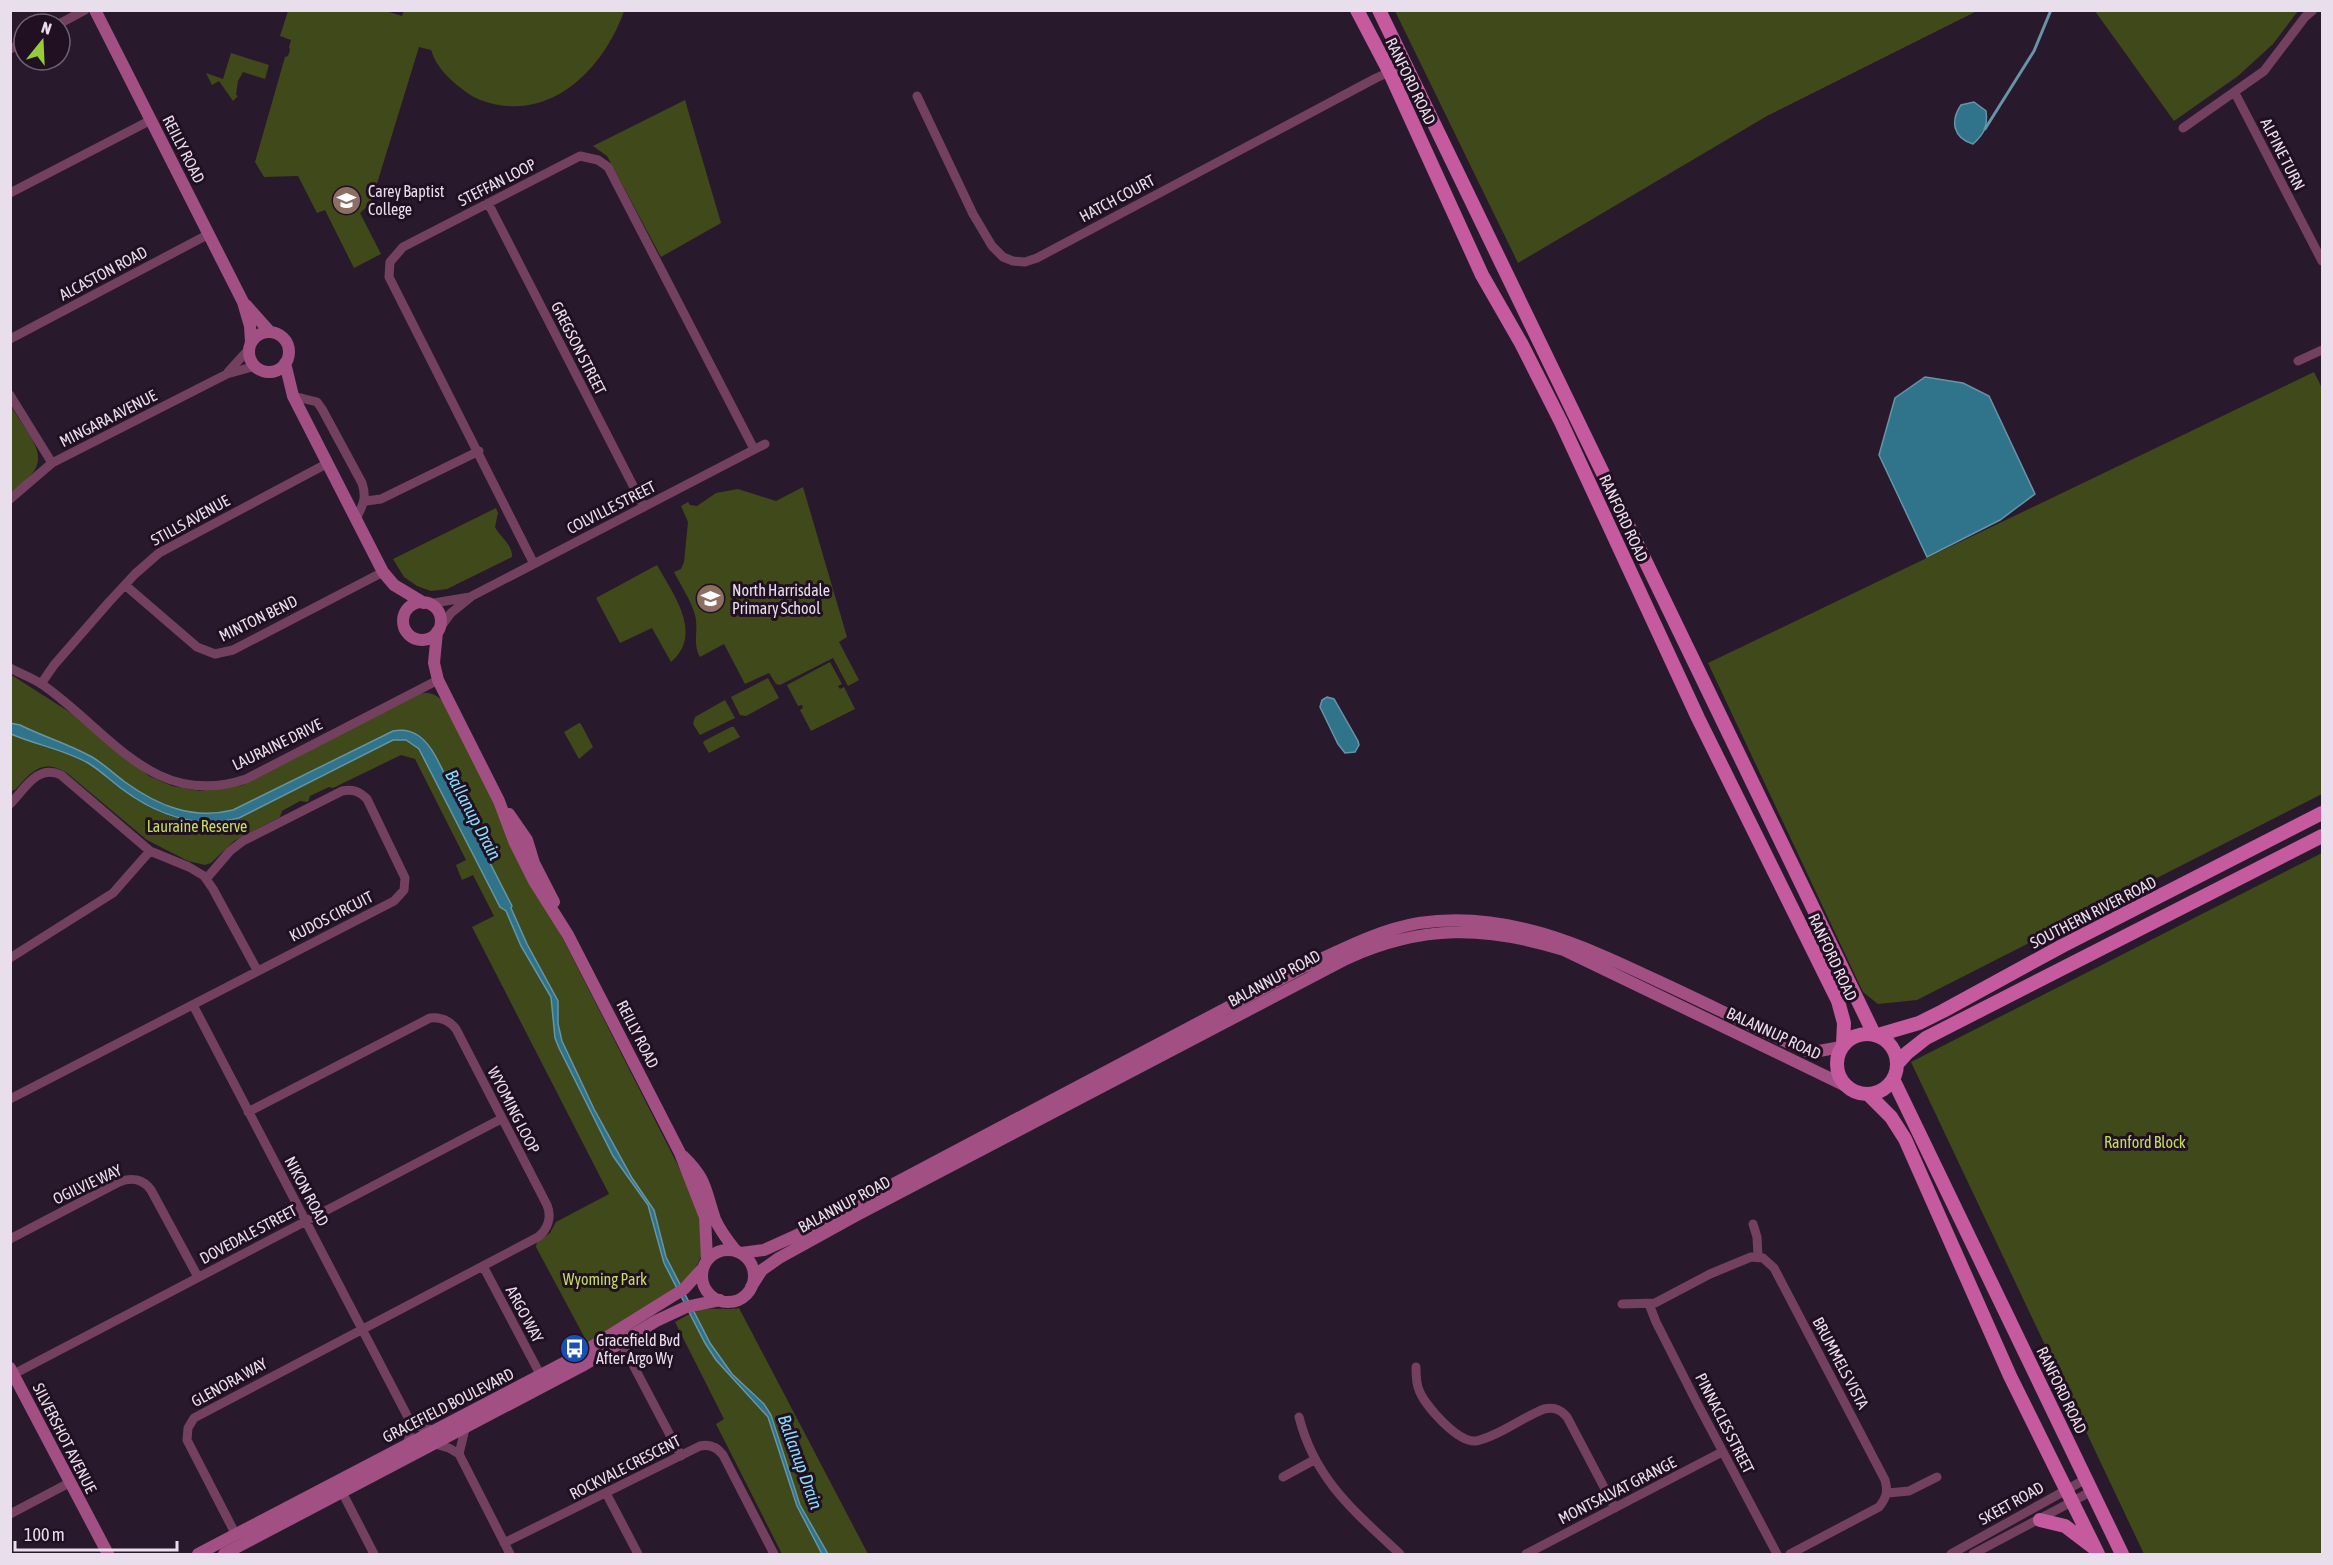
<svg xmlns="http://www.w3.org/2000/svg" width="2333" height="1565" font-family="'Asap Condensed',sans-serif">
<rect width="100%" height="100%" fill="#29192c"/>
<path fill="#404919" d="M386,11L402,16L404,10L624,11C607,60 564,110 508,106C492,105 475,100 462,89C448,78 437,68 431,50L419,47L371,203L360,213L381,254L354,268L325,210L317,213L298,176L264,177L255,162L285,57L288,56L290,50L289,47L291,40L280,36L288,11Z
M1395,11H1977L1767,116L1518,263Z
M2095,11H2298L2273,44L2238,76L2174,121Z
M231,53L269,65L265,79L243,72L238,81L236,95L238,96L233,101L219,81L212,85L206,73L223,79Z
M685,100L721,223L661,257L607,156L593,146Z
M2314,372L2322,388V794L1917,1000L1878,1004L1863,992L1708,663Z
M11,406C33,444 59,460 11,492Z
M803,487L847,637L839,642L859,680L848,686L833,658L780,685L776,684L769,673L745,684L724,644L700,657C692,643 699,630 695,615C691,600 681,586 674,572L681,569L684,562L688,522L681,506L688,502L690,505L697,506L716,493L738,489L776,501Z
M496,508L498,513L495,527C500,537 513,545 512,557L447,589L431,591L417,586L404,577L393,559Z
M657,565C673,594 704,634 671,662L652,628L620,643L596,598Z
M830,662L842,684L838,686L840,689L844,687L855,709L811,731L800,710L803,708L802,705L798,706L787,685Z
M10,674L71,713L149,776L172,786L200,791L243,785L418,694C429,692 433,693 442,700L695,1199L701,1228V1257L690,1278L667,1295L587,1342L536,1247L537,1242L550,1233L556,1222L609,1194L472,927L494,916L473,875L462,880L456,865L466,860L415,759L401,755L333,788L329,787L310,796L308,802L300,801L282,811L280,817L234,841L211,863L205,865L188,861L147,840L67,773C42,758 32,771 15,790L11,791Z
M768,678L779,698L746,716L740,715L731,697Z
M725,700L735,718L700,735L693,724L695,717Z
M579,723L581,724L593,747L579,759L564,732Z
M731,727H734L740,737L709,753L703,743L704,741Z
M2322,853V1554H2144L1911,1062Z
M739,1308L868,1554H782L716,1424L724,1419L675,1322C686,1316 696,1309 708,1309C719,1308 728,1310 739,1308Z"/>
<path fill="#2f748a" stroke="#6794a7" stroke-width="1.5" d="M1974,102L1986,111C1988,127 1984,134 1973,144C1953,138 1950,121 1961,105Z
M1925,377L1963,383L1989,396L2035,494L2000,520L1927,557L1879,455L1895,398Z
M1327,697L1334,699L1358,741L1359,745L1355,752L1345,753L1338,744L1320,707L1322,700Z
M10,723L20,725C44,737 69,744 92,757C104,764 114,774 125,782C158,806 193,820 233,810L393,731C414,727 426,739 436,757L512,906L511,908L527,944L558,1001V1024L562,1041L594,1109L632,1178L654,1210L666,1257L710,1343L732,1374L764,1404L771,1415L800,1505L828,1554H822L797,1506L768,1417L716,1360L705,1343L664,1263L648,1205L613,1156L559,1048L555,1038L551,997L521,946L506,911L500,907L419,749L406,740H393L239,818C195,829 157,815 122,789C110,780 100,770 88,763C63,749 36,745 11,734Z"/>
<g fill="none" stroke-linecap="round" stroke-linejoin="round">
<path stroke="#6794a7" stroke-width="3" d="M1985,129L2034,51L2051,10"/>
<path stroke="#744060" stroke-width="9" d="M59,24L85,10
M10,49L24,42
M2235,93L2322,261
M917,96L973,214L992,246L1003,257L1013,261L1025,262L1037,258L1376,78L1405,65
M2183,128L2264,71L2305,17L2313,10
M10,193L151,120
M488,203L644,507
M10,339L209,234
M2298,361L2322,350
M228,372L249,349
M10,395L52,463
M293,396L317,402L322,409L362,483C367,498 363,505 356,519
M10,499L52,463L227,374L255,366
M366,501L381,499L479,451
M534,564L389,277L390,262L403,247L580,156L598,160L608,167L754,449
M125,585L197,647L215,654L233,650L383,572
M428,604L470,597
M439,629L451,613L472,596L765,444
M10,668C21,674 33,678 43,685C109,731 154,810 246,779L438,680
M41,684L54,665L109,602L135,574L159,553L328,463
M10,804C25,789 37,764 61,775L150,851L189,867L204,876L213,889L257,970
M10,958L113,893L150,851
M193,1005L411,1423
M10,1099L394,901L404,890L405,878L367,799C359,791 353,789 342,791L243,841L230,851L206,879
M1753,1224L1757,1237L1758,1256
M10,1239L119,1182C131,1177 143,1179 151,1190L198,1277
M483,1266L541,1376
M1622,1304L1655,1303L1710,1274L1751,1257L1763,1258L1774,1268L1885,1480C1888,1491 1887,1497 1879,1507L1790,1554
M1649,1304L1656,1322L1696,1401L1777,1554
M621,1342L681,1456
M1416,1367C1416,1375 1416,1383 1419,1390C1425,1406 1458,1443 1476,1441C1497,1437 1523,1417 1544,1409C1554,1407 1560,1409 1567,1417L1615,1508
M10,1376L501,1119
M1299,1417C1315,1480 1355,1512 1400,1554
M408,1444L411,1423L423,1428L434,1430
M435,1444L449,1448L459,1454L510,1554
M459,1454L465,1429
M1283,1477L1314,1460
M342,1492L374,1554
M606,1493L638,1554
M1888,1493L1909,1491L1937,1477
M10,1514L69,1483
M236,1535L187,1440L188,1428L194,1418L538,1237C548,1229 552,1217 547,1205L456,1029C449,1020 441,1017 430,1018L248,1112
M504,1543L700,1446C709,1444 717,1447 723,1455L774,1554
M1526,1554L1722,1452
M1951,1554L2086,1479
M1973,1554L2092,1491"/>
<path stroke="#a24f83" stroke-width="12" d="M95,10L243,302L250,326L251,342
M246,305L270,332
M249 352a20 20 0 1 1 40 0a20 20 0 1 1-40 0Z
M285,363L293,396L383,572L394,585L424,603
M403 621a19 19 0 1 1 38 0a19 19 0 1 1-38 0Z
M437,632L434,663L438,680L499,801L514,841L534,881L568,935L680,1153L705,1217L707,1259
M509,814L527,840L534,863L554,902
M683,1156C707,1179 705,1190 715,1219C720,1231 728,1241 736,1251
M702 1276a26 26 0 1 1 52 0a26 26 0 1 1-52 0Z
M741,1253L764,1250L795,1236L1304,967C1341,950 1378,930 1419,923C1506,910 1582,945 1658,981C1708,1004 1757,1029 1807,1051H1819L1841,1047
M751,1287L762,1270L779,1258L857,1215L1346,959C1422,924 1486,926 1564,950L1846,1086
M10,1368L108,1554
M198,1554L573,1358L684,1289L703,1268
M224,1554L582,1366L656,1321L686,1307L720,1300"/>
<path stroke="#c65a9f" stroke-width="14" d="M1357,10L1389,71L1482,275L1521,343L1561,422L1698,718L1838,1001L1844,1023L1843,1045
M1379,10L1874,1034
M1837 1064a30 30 0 1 1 60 0a30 30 0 1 1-60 0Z
M1878,1035L1919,1023L1943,1011L2062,946L2322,813
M1897,1064L1907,1053L1926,1038L2322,836
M1893,1079L2122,1554
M1868,1094L1891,1117L1905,1139L2010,1376L2098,1554
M2040,1520L2065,1526L2094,1548"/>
</g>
<defs>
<symbol id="school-disc" viewBox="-11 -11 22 22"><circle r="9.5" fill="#8d6e63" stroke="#201022"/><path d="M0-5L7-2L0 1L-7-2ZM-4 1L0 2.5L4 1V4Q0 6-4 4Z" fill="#fff"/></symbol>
<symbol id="bus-disc" viewBox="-11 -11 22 22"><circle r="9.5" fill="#1a4fb4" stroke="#201022"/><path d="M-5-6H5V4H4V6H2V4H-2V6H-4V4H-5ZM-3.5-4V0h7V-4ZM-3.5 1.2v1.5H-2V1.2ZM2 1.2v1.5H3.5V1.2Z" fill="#fff"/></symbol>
</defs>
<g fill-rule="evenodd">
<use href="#school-disc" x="330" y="184" width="33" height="33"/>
<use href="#school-disc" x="694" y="582" width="33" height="33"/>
<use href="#bus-disc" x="558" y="1332" width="33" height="33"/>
</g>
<g text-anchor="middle" stroke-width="6" stroke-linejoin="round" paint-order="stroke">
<g font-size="16" fill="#e9deeb" stroke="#201022">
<text transform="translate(1411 81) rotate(64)" y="6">RANFORD ROAD</text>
<text transform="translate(184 149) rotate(63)" y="6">REILLY ROAD</text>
<text transform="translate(2283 154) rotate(63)" y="6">ALPINE TURN</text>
<text transform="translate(497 182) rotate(-27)" y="6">STEFFAN LOOP</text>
<text transform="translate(1117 198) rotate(-28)" y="6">HATCH COURT</text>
<text transform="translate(103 273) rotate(-28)" y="6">ALCASTON ROAD</text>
<text transform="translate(579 348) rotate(63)" y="6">GREGSON STREET</text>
<text transform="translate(108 418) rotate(-27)" y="6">MINGARA AVENUE</text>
<text transform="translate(611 507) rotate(-27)" y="6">COLVILLE STREET</text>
<text transform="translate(1624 518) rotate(65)" y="6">RANFORD ROAD</text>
<text transform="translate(190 520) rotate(-29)" y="6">STILLS AVENUE</text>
<text transform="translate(258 618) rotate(-26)" y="6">MINTON BEND</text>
<text transform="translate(277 744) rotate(-26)" y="6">LAURAINE DRIVE</text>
<text transform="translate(2093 912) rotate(-27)" y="6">SOUTHERN RIVER ROAD</text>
<text transform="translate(331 916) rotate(-27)" y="6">KUDOS CIRCUIT</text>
<text transform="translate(1833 957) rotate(65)" y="6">RANFORD ROAD</text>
<text transform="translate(1274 978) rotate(-28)" y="6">BALANNUP ROAD</text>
<text transform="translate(1774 1033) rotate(25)" y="6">BALANNUP ROAD</text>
<text transform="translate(638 1034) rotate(63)" y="6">REILLY ROAD</text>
<text transform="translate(514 1110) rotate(63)" y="6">WYOMING LOOP</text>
<text transform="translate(87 1184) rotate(-25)" y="6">OGILVIE WAY</text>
<text transform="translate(307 1191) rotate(62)" y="6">NIKON ROAD</text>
<text transform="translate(844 1204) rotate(-28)" y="6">BALANNUP ROAD</text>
<text transform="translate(248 1234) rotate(-28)" y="6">DOVEDALE STREET</text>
<text transform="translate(525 1314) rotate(62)" y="6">ARGO WAY</text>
<text transform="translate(1841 1363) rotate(62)" y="6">BRUMMELS VISTA</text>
<text transform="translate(229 1382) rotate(-29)" y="6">GLENORA WAY</text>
<text transform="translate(2062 1390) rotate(64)" y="6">RANFORD ROAD</text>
<text transform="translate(448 1405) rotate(-27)" y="6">GRACEFIELD BOULEVARD</text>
<text transform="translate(1725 1423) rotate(63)" y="6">PINNACLES STREET</text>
<text transform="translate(65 1438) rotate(63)" y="6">SILVERSHOT AVENUE</text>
<text transform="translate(625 1467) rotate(-27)" y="6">ROCKVALE CRESCENT</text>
<text transform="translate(1617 1490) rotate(-27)" y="6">MONTSALVAT GRANGE</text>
<text transform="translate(2011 1503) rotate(-29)" y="6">SKEET ROAD</text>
</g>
<g font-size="16" fill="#e9deeb" stroke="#201022" text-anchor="start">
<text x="368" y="197">Carey Baptist<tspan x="368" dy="18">College</tspan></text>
<text x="732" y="596">North Harrisdale<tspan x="732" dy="18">Primary School</tspan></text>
<text x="596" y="1346">Gracefield Bvd<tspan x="596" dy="18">After Argo Wy</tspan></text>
</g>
<g font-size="16" fill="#c5df5d" stroke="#201022">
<text x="197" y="832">Lauraine Reserve</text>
<text x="2145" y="1148">Ranford Block</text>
<text x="605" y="1285">Wyoming Park</text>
</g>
<g font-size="18" font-style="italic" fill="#86ddfc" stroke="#201022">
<text transform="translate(473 815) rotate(62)" y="6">Ballanup Drain</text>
<text transform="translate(800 1462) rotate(70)" y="6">Ballanup Drain</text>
</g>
</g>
<rect width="2333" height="1565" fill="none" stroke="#e9deeb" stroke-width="24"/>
<g transform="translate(42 42) rotate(18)"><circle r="28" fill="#201022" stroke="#706272" stroke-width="1.5"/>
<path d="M0-4.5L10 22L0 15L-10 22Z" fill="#96cc39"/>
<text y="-9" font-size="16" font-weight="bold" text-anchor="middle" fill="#e9deeb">N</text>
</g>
<path d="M15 1541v9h162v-9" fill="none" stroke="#e9deeb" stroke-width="3"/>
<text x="24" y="1541" font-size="18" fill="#e9deeb" stroke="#201022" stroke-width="4.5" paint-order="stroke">100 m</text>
</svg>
